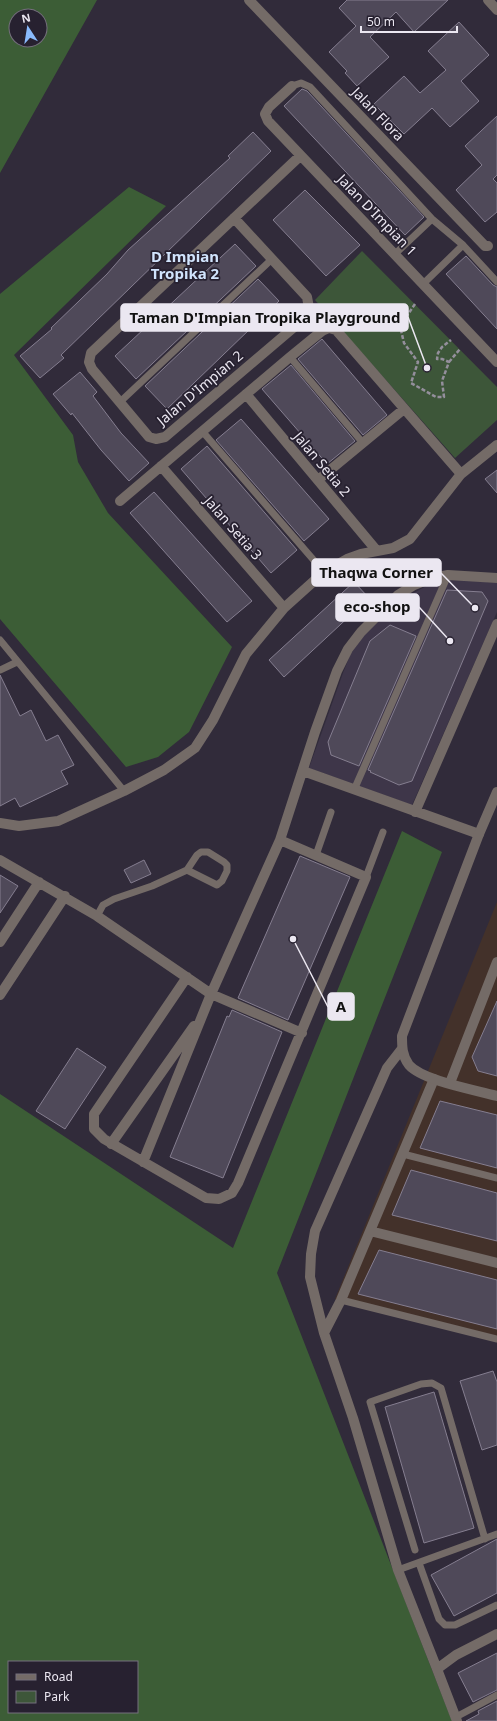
<svg xmlns="http://www.w3.org/2000/svg" width="497" height="1721" font-family="'Noto Sans',sans-serif">
<rect width="100%" height="100%" fill="#312b3a"/>
<path fill="#3e3649" d="M452,579L497,583V612L412,805L309,768L343,673L351,653L365,634L401,600L430,584Z"/>
<path fill="#43312a" d="M497,902V1342L335,1299Z"/>
<path fill="#3d5639" d="M362,251L497,387V420L455,458L315,300Z"/>
<path fill="#3c5d36" fill-rule="evenodd" d="M0,0H97L0,173ZM16,16H40V40H16Z
M129,187L166,206L14,355L73,435L78,462L108,513L232,647L189,732L158,757L126,767L0,619V294Z
M402,831L442,852L277,1273L452,1721H0V1094L233,1248ZM9,1662H137V1712H9Z"/>
<path fill="#4f4959" stroke="#857e90" d="M347,0H448L414,32L396,12L370,37L389,57L357,86L345,73L347,71L329,52L356,26L339,8Z
M459,22L489,55L461,81L479,101L450,127L432,108L404,134L374,104L404,76L420,93L446,70L428,51Z
M302,89L307,91L424,217L405,235L284,106Z
M497,116V175L493,179L497,183V212L485,222L456,190L482,165L465,146Z
M253,132L271,151L61,355L64,358L40,378L20,356L52,329L51,328L107,274L128,250L230,158L228,156Z
M305,190L360,245L326,276L273,220Z
M235,244L256,266L136,379L115,356Z
M466,256L493,285L497,287V329L446,274Z
M258,279L279,301L167,409L145,386Z
M322,339L387,415L363,435L298,359Z
M291,365L355,441L327,464L262,389Z
M80,372L97,392L93,396L121,433L149,463L129,481L101,450L72,413L71,415L53,394Z
M241,419L329,519L304,541L216,440Z
M207,446L297,550L271,573L181,469Z
M497,470V493L485,479Z
M154,492L252,601L227,622L130,513Z
M354,582L369,598L284,677L269,660Z
M447,590L482,592L488,601L412,781L399,785L370,772L371,771L368,770Z
M390,625L416,636L359,766L331,755L328,742L370,641Z
M0,675L20,716L31,710L46,741L58,735L74,765L61,771L68,784L20,807L15,798L0,806Z
M300,856L350,877L288,1020L238,998Z
M144,860L151,874L131,883L124,870Z
M0,875L18,886L0,913Z
M497,1001V1076L478,1071L472,1057Z
M232,1010L282,1032L223,1178L170,1157L227,1016L229,1017Z
M77,1048L106,1067L65,1129L36,1111Z
M440,1101L497,1115V1168L420,1148Z
M411,1170L497,1193V1241L392,1215Z
M379,1250L497,1280V1329L358,1294Z
M493,1371L497,1382V1445L482,1450L460,1381Z
M434,1392L474,1528L424,1543L385,1407Z
M497,1539V1593L454,1616L431,1575Z
M497,1653V1690L473,1702L458,1673Z
M497,1701V1721H466L479,1714L478,1711Z"/>
<g fill="none" stroke-linecap="round" stroke-linejoin="round">
<path stroke="#948f9c" stroke-width="2.5" stroke-dasharray="4 2" stroke-linecap="butt" d="M415,304L400,326L404,343L418,362L411,383L436,397H444L442,381L449,362L442,359H437L438,353L442,347L451,340
M449,362L460,349"/>
<path stroke="#746b67" stroke-width="7" d="M292,86L301,83L310,87L432,219L463,245L497,282
M395,254L432,219
M423,284L463,245
M290,357L363,443
M120,402L272,259
M202,431L324,572
M0,640L124,791
M0,670L17,662
M354,790L448,575
M316,855L331,812
M366,877L383,832
M97,916L103,905L114,899L152,886L187,870L197,855L201,852H208L224,862L227,865V871L222,881L217,885L187,870
M403,1154L497,1178
M341,1300L497,1339
M415,1550L370,1402L421,1384L432,1383L441,1388L485,1539
M419,1563L439,1619L445,1625H455L497,1605
M398,1570L497,1534
M456,1717L497,1695"/>
<path stroke="#746b67" stroke-width="10" d="M249,0L485,246H488
M292,86L269,107L265,114L268,121L497,362
M234,218L307,297L309,308L306,317L165,437L156,439L149,437L92,369L89,362L91,353L300,156
M246,394L377,551
M161,466L284,608
M318,480L404,409
M120,501L290,357L322,331L329,328L336,330L461,474
M303,771L479,834
M415,812L497,624
M0,823L19,826L58,821L124,791L164,770L195,748L213,720L246,654L284,608L324,572L347,559L361,554L393,548L410,539L461,474L497,445
M0,860L97,916L211,994L302,1033
M0,942L39,882
M187,977L94,1114V1129L104,1139L206,1198L219,1199L232,1193L238,1183L366,877L280,840
M0,995L65,896
M401,1050L387,1068L315,1231L311,1254L310,1277L324,1333L353,1418L398,1570L437,1669
M450,1083L497,962
M111,1144L194,1026
M143,1162L211,994L280,840L315,732L337,671L348,649L361,632L398,595L414,585L429,579L448,575L497,578
M370,1231L497,1263
M324,1333L341,1300L434,1079
M457,1721L437,1669L456,1655L497,1634"/>
<path stroke="#746b67" stroke-width="10" d="M488,0L497,10
M497,792L479,834L402,1036C402,1046 402,1056 409,1065C423,1081 476,1090 497,1096"/>
</g>
<g text-anchor="middle" stroke-width="3.5" stroke-linejoin="round" paint-order="stroke">
<g font-size="14" fill="#ebe7f1" stroke="#272130">
<text transform="translate(378 114) rotate(46)" y="5">Jalan Flora</text>
<text transform="translate(377 215) rotate(46)" y="5">Jalan D'Impian 1</text>
<text transform="translate(200 388) rotate(-40)" y="5">Jalan D'Impian 2</text>
<text transform="translate(322 464) rotate(50)" y="5">Jalan Setia 2</text>
<text transform="translate(233 528) rotate(49)" y="5">Jalan Setia 3</text>
</g>
<g font-size="15" font-weight="bold" fill="#d1e4fd" stroke="#272130">
<text x="185" y="262">D Impian<tspan x="185" dy="17">Tropika 2</tspan></text>
</g>
</g>
<path fill="none" stroke="#ebe7f1" stroke-width="1.5" d="M427 368L408 317M475 608L441 573M450 641L419 607M293 939L328 1007"/>
<g fill="#ebe7f1" stroke="#272130" stroke-width="1.5">
<circle cx="427" cy="368" r="4"/>
<circle cx="475" cy="608" r="4"/>
<circle cx="450" cy="641" r="4"/>
<circle cx="293" cy="939" r="4"/>
</g>
<g fill="#ebe7f1" stroke="#ebe7f1" stroke-width="1.5">
<rect x="121" y="304" width="287" height="27" rx="4"/>
<rect x="312" y="559" width="129" height="27" rx="4"/>
<rect x="336" y="594" width="83" height="27" rx="4"/>
<rect x="328" y="993" width="26" height="27" rx="4"/>
</g>
<g font-size="15" text-anchor="middle" font-weight="bold" fill="#111">
<text x="265" y="323">Taman D'Impian Tropika Playground</text>
<text x="376" y="578">Thaqwa Corner</text>
<text x="377" y="612">eco-shop</text>
<text x="341" y="1012">A</text>
</g>
<rect x="8" y="1661" width="130" height="52" fill="#272130" stroke="#75707d"/>
<rect x="16" y="1674" width="20" height="6" fill="#746b67" stroke="#75707d"/>
<text x="44" y="1681" font-size="12" fill="#ebe7f1">Road</text>
<rect x="16" y="1691" width="20" height="12" fill="#3d5639" stroke="#75707d"/>
<text x="44" y="1701" font-size="12" fill="#ebe7f1">Park</text>
<g transform="translate(28 28) rotate(348)"><circle r="19" fill="#272130" stroke="#75707d"/>
<path d="M0-3L7 15L0 10L-7 15Z" fill="#89bafc"/>
<text y="-6" font-size="11" font-weight="bold" text-anchor="middle" fill="#ebe7f1">N</text>
</g>
<path d="M361 26v6h96v-6" fill="none" stroke="#ebe7f1" stroke-width="2"/>
<text x="367" y="26" font-size="12" fill="#ebe7f1" stroke="#272130" stroke-width="3" paint-order="stroke">50 m</text>
</svg>
